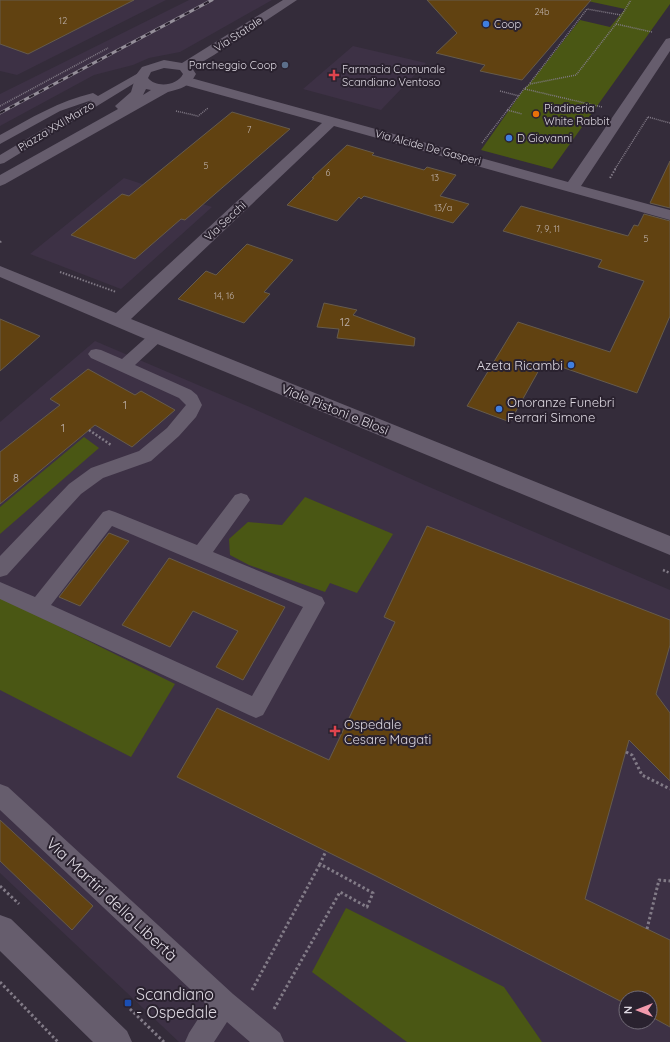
<svg xmlns="http://www.w3.org/2000/svg" width="670" height="1042" font-family="Quicksand,sans-serif">
<rect width="100%" height="100%" fill="#342c3a"/>
<path fill="#3d3145" fill-rule="evenodd" d="M0,0H166L17,75L0,71Z
M189,0H272L180,52L149,58L133,65L94,75L0,126V94Z
M353,46L426,63L381,110L303,89Z
M124,178L212,207L121,289L30,254Z
M95,341L252,408L427,486L670,590V1042H179L0,873V422ZM626,998H650V1022H626Z"/>
<path fill="#4a5714" d="M583,0H670V4L552,169L481,150L524,89L530,83L580,20L610,27L625,9Z
M84,437L99,448L0,534V507Z
M305,497L393,534L357,593L330,583L325,592L249,565L230,555L229,539L248,522L282,525Z
M0,597L175,684L131,757L0,690Z
M346,908L504,987L542,1042H407L312,972Z"/>
<path fill="#614211" stroke="#665b4c" d="M0,0H134L28,54L0,44Z
M427,0H591L522,80L480,71L485,65L436,53L457,33Z
M232,112L290,129L185,220L181,219L135,259L71,235L122,194L129,196Z
M347,145L374,153L372,155L424,170L427,167L456,175L440,196L469,204L453,223L364,196L361,199L359,197L337,221L287,205L314,178H312Z
M670,161V208L650,203Z
M521,206L628,236L634,225L638,226L644,214L670,221V316L637,393L544,361L510,422L467,406L518,322L610,352L644,281L598,267L602,260L503,231Z
M247,244L293,260L264,292L270,294L244,323L178,299L206,271L216,275Z
M324,303L357,310L353,315L415,338L414,346L337,338L339,329L317,327Z
M0,319L40,336L0,371Z
M88,369L135,395L141,391L175,410L132,447L95,425L0,504V452L60,405L50,399Z
M427,526L670,620V645L656,694L670,713V781L629,740L585,899L670,940V1027L650,1016V998H626V1004L376,876L177,777L217,708L329,760L395,622L384,617Z
M109,533L129,541L80,606L59,597Z
M169,558L285,607L243,680L216,667L238,631L193,611L170,647L122,625Z
M0,820L93,906L72,930L0,861Z"/>
<g fill="none" stroke-linecap="round" stroke-linejoin="round">
<path stroke="#827b87" stroke-width="1.5" stroke-dasharray="1 1" stroke-linecap="butt" d="M616,24L652,32
M530,83L587,9L621,15
M525,89L602,107
M500,91L519,96
M0,106L108,48
M507,110L522,114
M176,111L198,116L208,108
M648,117L670,123
M482,143L524,89L530,84L576,75L616,24L631,0
M615,169L648,117"/>
<path stroke="#827b87" stroke-width="2" stroke-dasharray="1.5 1.5" stroke-linecap="butt" d="M610,178L616,168
M0,242L2,241
M60,272L116,292"/>
<path stroke="#827b87" stroke-width="2.5" stroke-dasharray="2 2" stroke-linecap="butt" d="M89,430L111,445
M663,570L670,573"/>
<path stroke="#827b87" stroke-width="3" stroke-dasharray="2.5 2.5" stroke-linecap="butt" d="M626,752L632,755L642,775L670,789
M0,886L19,904
M647,929L659,880L670,881
M0,982L58,1042
M252,990L320,864
M130,1009L164,1042
M274,1009L340,892L367,907L373,893L320,864L326,851"/>
<path fill="#665d6d" fill-rule="evenodd" d="M142,71L147,74L146,76L4,163L0,164V155L92,100L60,111L0,144V135C31,118 59,101 93,93L98,96Z
M156,332L161,333L163,337L161,341L135,365L191,390L197,395L202,405L196,417L179,436L151,461L103,478L81,494L7,575L0,577V556L69,484L91,468L139,451L167,428L186,405L179,398L91,358L88,354L91,350L96,349L101,350L122,359L151,333Z
M241,493L247,495L250,500L213,552L322,597L325,603L263,715L256,718L249,715L0,599V582L35,597L103,512L109,510L115,512L197,545L235,495ZM112,526L303,607L252,696L51,605Z
M0,784L8,787L233,994L280,1033L284,1042H250L227,1022L214,1042H185L189,1033L207,1005L0,810Z"/>
<path fill="#665d6d" fill-rule="evenodd" d="M670,38V51L581,186L670,210V220L334,126L131,319L670,536V555L150,341L0,277V266L116,313L322,123L181,84L179,81L181,78H191L568,182L666,39Z
M0,915L11,919L127,1031L132,1042H93L0,951Z"/>
<path fill="#665d6d" fill-rule="evenodd" d="M283,0H297L214,55L192,68L196,74C190,86 181,89 168,92L5,184L0,186V175L118,109L115,106L131,92L136,75L142,67L164,60L182,63ZM164,68L180,70L183,74C177,86 156,88 148,78L151,72ZM146,89L151,90L143,95Z"/>
<defs>
<path id="rail" d="M0,113L212,0"/>
</defs>
<use href="#rail" stroke="#958f9a" stroke-width="3"/>
<use href="#rail" stroke="#2a222f" stroke-width="2" stroke-dasharray="5.5" stroke-linecap="butt"/>
</g>
<g fill="#3f7fe0" stroke="#2a222f" stroke-width="1.5">
<circle cx="486" cy="24" r="4"/>
<circle cx="509" cy="138" r="4"/>
<circle cx="571" cy="365" r="4"/>
<circle cx="499" cy="409" r="4"/>
</g>
<circle fill="#5c6f8a" stroke="#2a222f" stroke-width="1.5" cx="285" cy="65" r="4"/>
<g fill="#e0444e" stroke="#2a222f" stroke-width="1.5">
<path d="M332 69h4v4h4v4h-4v4h-4v-4h-4v-4h4z"/>
<path d="M333 725h4v4h4v4h-4v4h-4v-4h-4v-4h4z"/>
</g>
<circle fill="#e8710a" stroke="#2a222f" stroke-width="1.5" cx="536" cy="114" r="4"/>
<rect fill="#1a4fb4" stroke="#2a222f" stroke-width="1.5" x="124" y="999" width="8" height="8" rx="2"/>
<g text-anchor="middle" stroke-width="4" stroke-linejoin="round" paint-order="stroke">
<g font-size="9" fill="#bfb3ae">
<text x="542" y="15">24b</text>
<text x="63" y="24">12</text>
<text x="249" y="133">7</text>
<text x="206" y="169">5</text>
<text x="328" y="176">6</text>
<text x="435" y="181">13</text>
<text x="443" y="211">13/a</text>
<text x="548" y="232">7, 9, 11</text>
<text x="646" y="242">5</text>
<text x="224" y="299">14, 16</text>
</g>
<g font-size="11" fill="#ded9e2" stroke="#2a222f" text-anchor="start">
<text x="494" y="28">Coop</text>
<text x="277" y="69" text-anchor="end">Parcheggio Coop</text>
<text x="342" y="73">Farmacia Comunale<tspan x="342" dy="13">Scandiano Ventoso</tspan></text>
<text x="544" y="112">Piadineria<tspan x="544" dy="13">White Rabbit</tspan></text>
<text x="517" y="142">D Giovanni</text>
</g>
<g font-size="11" fill="#ded9e2" stroke="#2a222f">
<text transform="translate(238 34) rotate(-33)" y="4">Via Statale</text>
<text transform="translate(56 126) rotate(-31)" y="4">Piazza XXI Marzo</text>
<text transform="translate(428 147) rotate(15)" y="4">Via Alcide De Gasperi</text>
<text transform="translate(225 221) rotate(-43)" y="4">Via Secchi</text>
</g>
<g font-size="11" fill="#bfb3ae">
<text x="345" y="326">12</text>
<text x="125" y="409">1</text>
<text x="63" y="432">1</text>
<text x="16" y="482">8</text>
</g>
<g font-size="13" fill="#ded9e2" stroke="#2a222f" text-anchor="start">
<text x="563" y="370" text-anchor="end">Azeta Ricambi</text>
<text x="507" y="407">Onoranze Funebri<tspan x="507" dy="15">Ferrari Simone</tspan></text>
<text x="344" y="729">Ospedale<tspan x="344" dy="15">Cesare Magati</tspan></text>
</g>
<g font-size="13" fill="#ded9e2" stroke="#2a222f">
<text transform="translate(335 409) rotate(22)" y="5">Viale Pistoni e Blosi</text>
</g>
<g font-size="16" fill="#ded9e2" stroke="#2a222f">
<text transform="translate(112 899) rotate(43)" y="6">Via Martiri della Libertà</text>
</g>
<g font-size="16" fill="#ded9e2" stroke="#2a222f" text-anchor="start">
<text x="136" y="1000">Scandiano<tspan x="136" dy="18">- Ospedale</tspan></text>
</g>
</g>
<g transform="translate(638 1010) rotate(270)"><circle r="19" fill="#2a222f" stroke="#726b77"/>
<path d="M0-3L7 15L0 10L-7 15Z" fill="#f39aac"/>
<text y="-6" font-size="11" font-weight="bold" text-anchor="middle" fill="#ded9e2">N</text>
</g>
</svg>
